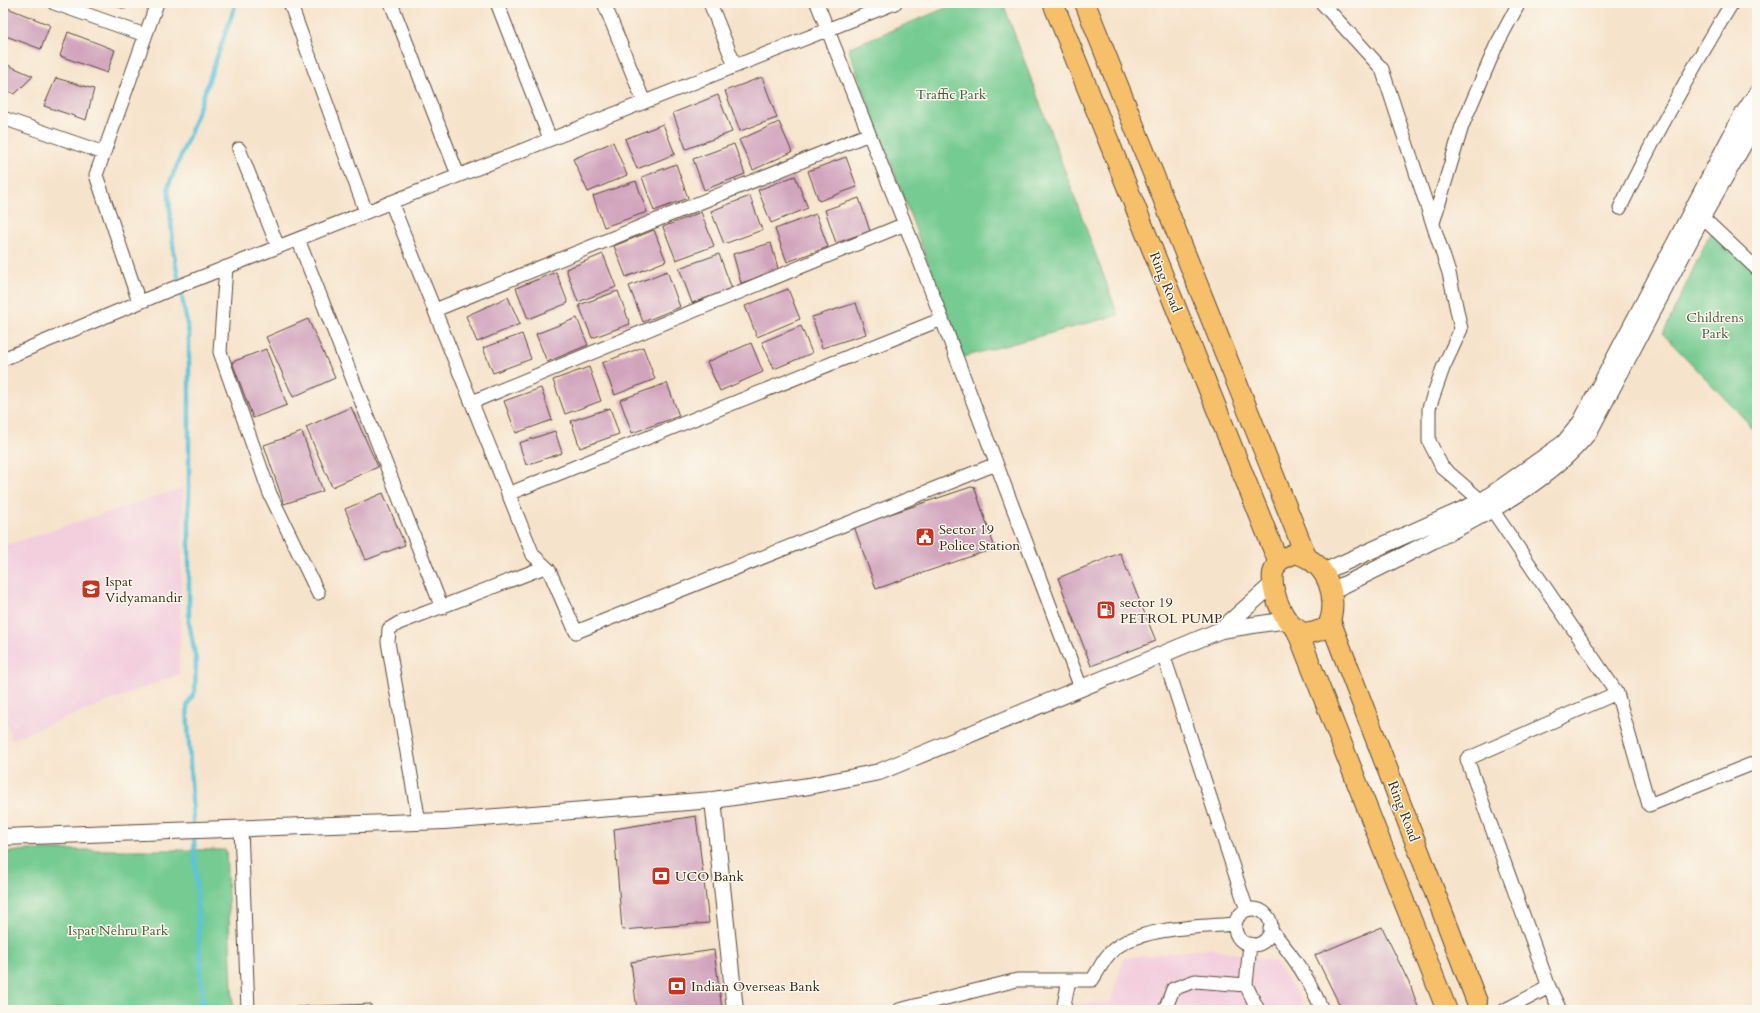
<svg xmlns="http://www.w3.org/2000/svg" width="1760" height="1013" font-family="Cardo,serif">
<rect width="100%" height="100%" fill="#fbf7ec"/>
<filter id="ink" filterUnits="userSpaceOnUse"><feTurbulence type="fractalNoise" baseFrequency=".025" numOctaves="2"/><feDisplacementMap in="SourceGraphic" scale="8" xChannelSelector="R" yChannelSelector="G"/><feConvolveMatrix kernelMatrix="1 2 1 2 8 2 1 2 1" color-interpolation-filters="sRGB"/></filter>
<filter id="wash" filterUnits="userSpaceOnUse"><feTurbulence type="fractalNoise" baseFrequency=".012" numOctaves="4" result="noise"/><feDisplacementMap in="SourceGraphic" scale="16" xChannelSelector="R" yChannelSelector="G"/><feGaussianBlur stdDeviation="0.9" result="paint"/><feColorMatrix in="noise" values="0 0 0 0 0 0 0 0 0 0 0 0 0 0 0 0 0 1.4 0 .05"/><feComposite in="paint" operator="in"/></filter>
<g filter="url(#wash)">
<rect width="100%" height="100%" fill="#f6e3cb"/>
<path fill="#f3cfde" d="M183,488L179,674L12,739L3,714V546Z
M1211,948L1275,962L1302,1001L1307,1010H967L979,1008L1110,1002L1124,958Z"/>
<path fill="#74cb91" stroke="#587a58" d="M958,3H1003L1118,315L963,357L848,48Z
M1713,227L1757,274V432L1663,334Z
M26,850H226L233,1010H3V853Z"/>
<g fill="none" stroke-linecap="round" stroke-linejoin="round">
<path stroke="#5dc5da" stroke-width="4.5" d="M203,1010L187,706L195,691L196,660L189,622V334L174,255L168,187L191,131L236,3"/>
</g>
<g id="blocks">
<path fill="#d1a4bd" d="M108,3H127L125,9Z
M5,7L50,25L41,49L3,35V13Z
M68,32L115,50L107,73L60,56Z
M3,63L33,76L15,94L3,89Z
M762,77L777,118L740,131L725,91Z
M56,78L94,89L86,120L44,106Z
M718,95L732,132L686,149L673,113Z
M779,122L792,152L753,170L739,140Z
M663,124L675,154L637,169L625,139Z
M613,142L627,175L588,192L573,159Z
M734,144L745,174L704,190L693,159Z
M846,157L857,187L819,201L808,171Z
M676,164L688,198L654,211L642,177Z
M795,176L808,208L771,223L758,190Z
M636,181L647,212L604,227L593,196Z
M750,196L762,230L724,244L711,211Z
M859,198L870,231L836,243L825,210Z
M701,212L714,246L676,260L663,227Z
M816,214L828,247L787,262L775,229Z
M654,230L666,261L626,277L614,246Z
M771,243L779,272L741,283L733,254Z
M603,254L616,287L578,302L566,269Z
M719,254L732,289L692,303L679,268Z
M667,271L680,307L643,322L629,286Z
M556,272L568,303L528,319L516,288Z
M788,289L800,319L757,337L745,306Z
M618,291L630,324L592,338L579,305Z
M508,297L520,324L477,342L466,316Z
M856,303L866,334L822,348L812,317Z
M577,318L588,345L547,362L536,334Z
M308,319L335,378L293,397L266,337Z
M801,326L812,353L774,369L762,342Z
M522,334L531,359L493,373L483,348Z
M751,343L763,372L720,391L707,362Z
M643,347L655,379L615,395L602,363Z
M266,349L287,405L253,418L232,362Z
M589,367L601,401L565,414L553,380Z
M667,383L679,416L632,433L620,400Z
M541,388L552,420L516,433L504,401Z
M351,407L378,467L332,487L306,427Z
M610,408L619,434L580,448L571,421Z
M555,431L562,453L526,465L519,443Z
M302,432L323,491L284,504L264,445Z
M974,486L995,548L876,589L854,526Z
M383,493L405,545L366,560L345,509Z
M1120,553L1156,641L1091,666L1058,578Z
M696,816L709,923L622,930L614,829Z
M1382,927L1411,987L1419,1010H1342L1315,955Z
M714,950L722,1010H637L631,962Z
M371,1004V1010H296V1007Z"/>
</g>
</g>
<g filter="url(#ink)">
<use href="#blocks" fill-opacity="0" stroke="#574638" stroke-width="1"/>
<g fill="none" stroke-linecap="round" stroke-linejoin="round">
<defs>
<path id="minor" d="M54,3L145,35
M290,3L366,212
M391,3L458,175
M497,3L550,139
M604,3L644,102
M710,3L735,66
M817,3L926,277L1081,688
M1322,3L1382,69L1449,273L1461,329L1443,368L1429,408V441L1442,467L1493,511L1617,693L1649,805L1757,762
M3,118L104,153
M239,149L278,247
M391,202L533,555L549,570L576,632L996,464
M1620,208C1654,137 1691,70 1732,3
M1702,217L1757,269
M1433,223L1462,126L1496,46L1519,3
M298,239L442,608
M226,267L220,352L270,494L318,593
M139,302L96,175L157,3
M435,310L869,134
M3,359L169,290L895,3
M472,402L905,224
M508,494L942,319
M1163,654L1247,910
M419,822L388,642L389,629L399,623L545,567
M241,828L248,1010
M1235 927a18 18 0 1 1 36 0a18 18 0 1 1-36 0Z
M1270,929C1292,954 1310,980 1322,1010
M1246,985L1250,944
M1549,987L1560,1010
M899,1010L1017,980H1092C1098,972 1103,959 1111,952C1135,927 1201,927 1235,924
M1063,1010L1069,980
M1165,1010L1173,989L1195,981L1246,985L1258,1010
M1505,1010L1549,987L1467,759L1617,693"/>
<path id="tertiary" d="M1323,572L1482,501L1564,443L1581,422L1741,117L1757,93
M1331,591C1365,575 1399,558 1432,541C1489,512 1548,483 1589,432L1702,217L1757,121
M1221,630L1274,583
M713,800L735,1010
M3,837L444,821L713,800L809,786L879,772L1221,630L1287,620"/>
<path id="primary" d="M1053,3L1278,561
M1085,3L1306,556
M1295,553C1329,563 1339,597 1328,628C1322,629 1316,632 1310,633C1286,634 1270,592 1273,573C1274,569 1277,565 1278,561Z
M1330,620L1477,1002
M1296,628L1446,1008"/>
</defs>
<use href="#minor" stroke="#574638" stroke-width="15"/>
<use href="#tertiary" stroke="#574638" stroke-width="18"/>
<use href="#primary" stroke="#574638" stroke-width="22"/>
<use href="#minor" stroke="#fff" stroke-width="13"/>
<use href="#tertiary" stroke="#fff" stroke-width="16"/>
<use href="#primary" stroke="#f6c06b" stroke-width="20"/>
</g>
</g>
<defs>
<symbol id="civic-square" viewBox="-11 -11 22 22"><rect x="-9" y="-9" width="18" height="18" rx="4" fill="#c8321e" stroke="#fbf7ec"/><path d="M-.6-6.5H3V-4.5H.6V-3L4-1V1h2V6H-6V1h2V-1L-.6-3ZM-1.2 2.5V6h2.4V2.5Z" fill="#fff"/></symbol>
<symbol id="university-square" viewBox="-11 -11 22 22"><rect x="-9" y="-9" width="18" height="18" rx="4" fill="#c8321e" stroke="#fbf7ec"/><path d="M0-5L7-2L0 1L-7-2ZM-4 1L0 2.5L4 1V4Q0 6-4 4Z" fill="#fff"/></symbol>
<symbol id="fuel-square" viewBox="-11 -11 22 22"><rect x="-9" y="-9" width="18" height="18" rx="4" fill="#c8321e" stroke="#fbf7ec"/><path d="M-5.5-6h7V0h2V4h1.3V-2.5L3-4.5l.8-.8L6-3V5H2.5V1h-1V6h-7ZM-4.2-4.7v3.2H.2V-4.7Z" fill="#fff"/></symbol>
<symbol id="bank-square" viewBox="-11 -11 22 22"><rect x="-9" y="-9" width="18" height="18" rx="4" fill="#c8321e" stroke="#fbf7ec"/><path d="M-6-4H6V4H-6ZM0-2.3a2.3 2.3 0 1 0 0 4.6a2.3 2.3 0 1 0 0-4.6Z" fill="#fff"/></symbol>
</defs>
<g fill-rule="evenodd">
<use href="#civic-square" x="914" y="526" width="22" height="22"/>
<use href="#university-square" x="80" y="578" width="22" height="22"/>
<use href="#fuel-square" x="1095" y="599" width="22" height="22"/>
<use href="#bank-square" x="650" y="865" width="22" height="22"/>
<use href="#bank-square" x="666" y="975" width="22" height="22"/>
</g>
<g text-anchor="middle" stroke-width="3" stroke-linejoin="round" paint-order="stroke">
<g font-size="14" fill="#4c5a40" stroke="#fbf7ec">
<text x="951" y="99">Traffic Park</text>
<text x="1715" y="322">Childrens<tspan x="1715" dy="16">Park</tspan></text>
<text x="118" y="935">Ispat Nehru Park</text>
</g>
<g font-size="14" fill="#3b2a1e" stroke="#fbf7ec">
<text transform="translate(1166 282) rotate(68)" y="5">Ring Road</text>
<text transform="translate(1404 811) rotate(69)" y="5">Ring Road</text>
</g>
<g font-size="14" fill="#3b2a1e" stroke="#fbf7ec" text-anchor="start">
<text x="939" y="534">Sector 19<tspan x="939" dy="16">Police Station</tspan></text>
<text x="105" y="586">Ispat<tspan x="105" dy="16">Vidyamandir</tspan></text>
<text x="1120" y="607">sector 19<tspan x="1120" dy="16">PETROL PUMP</tspan></text>
<text x="675" y="881">UCO Bank</text>
<text x="691" y="991">Indian Overseas Bank</text>
</g>
</g>
<rect width="1760" height="1013" fill="none" stroke="#fbf7ec" stroke-width="16"/>
</svg>
